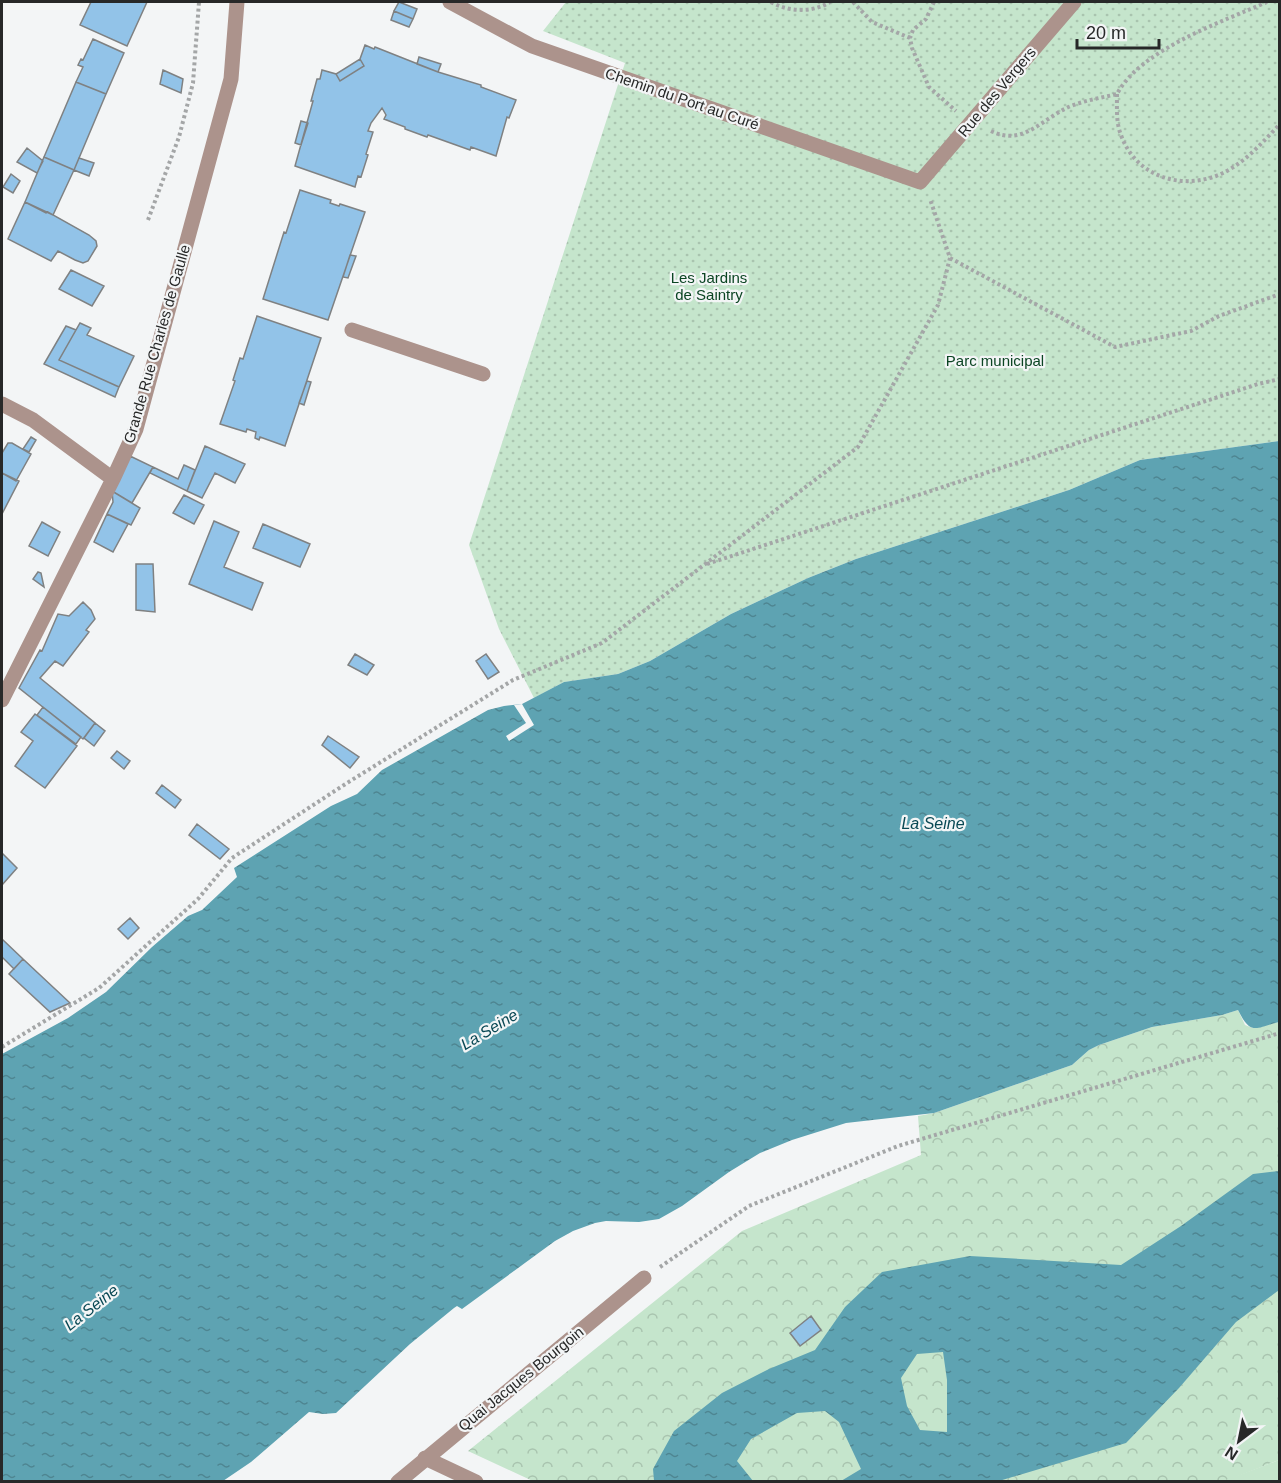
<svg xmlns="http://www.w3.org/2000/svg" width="1281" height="1483" font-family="Helvetica,sans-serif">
<defs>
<pattern id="forest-crowns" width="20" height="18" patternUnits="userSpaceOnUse" patternTransform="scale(1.5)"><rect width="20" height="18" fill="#c5e5cc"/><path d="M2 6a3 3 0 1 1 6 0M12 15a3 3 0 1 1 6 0" fill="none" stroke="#a9c4af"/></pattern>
<pattern id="park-dots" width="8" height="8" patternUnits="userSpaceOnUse" patternTransform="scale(1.5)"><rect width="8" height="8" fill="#c5e5cc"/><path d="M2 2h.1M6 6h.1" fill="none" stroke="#a9c4af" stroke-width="1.8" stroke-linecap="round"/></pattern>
<pattern id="water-ripples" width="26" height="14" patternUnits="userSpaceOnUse" patternTransform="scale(1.5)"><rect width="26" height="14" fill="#5ea3b2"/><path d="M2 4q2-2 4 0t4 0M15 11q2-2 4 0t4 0" fill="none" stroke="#4e8591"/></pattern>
</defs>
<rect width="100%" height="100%" fill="#f3f5f6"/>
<path fill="url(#forest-crowns)" d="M1238,1010L1245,1025L1253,1028L1279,1022V1460L1223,1482H535L468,1451L742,1231L921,1155L918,1116L934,1113L1072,1065L1089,1050L1099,1045L1152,1027L1222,1015Z"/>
<path fill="url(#park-dots)" d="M566,2H1279V441L1140,460L1069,490L856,559L808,578L731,614L650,661L618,674L564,682L534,698L499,629L469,545L625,63L543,31Z"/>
<path fill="#c5e5cc" d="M1279,1460V1481H1223Z"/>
<path fill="url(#water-ripples)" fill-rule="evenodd" d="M1279,441V1022C1255,1028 1251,1036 1238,1010L1222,1015L1152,1027L1099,1045L1089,1050L1072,1065L934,1113L846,1123L792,1140L760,1153L729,1172L682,1206L659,1219L639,1222L606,1221L595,1223L573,1231L555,1241L462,1309L457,1306L454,1308L410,1344L336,1413L323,1414L309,1412L251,1462L223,1481L2,1482V1054L68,1018L106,992L152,947L188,916L202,910L237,877L234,868L331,806L357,794L382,770L488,710L504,706L522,704L564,682L618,674L650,661L731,614L808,578L856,559L1069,490L1140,460Z
M1279,1171V1290L1236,1322L1179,1388L1126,1443L999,1481H841L861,1469L839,1422L825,1411L797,1413L751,1439L737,1461L753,1481H654L653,1469L674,1431L722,1393L769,1369L815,1350L845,1307L882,1272L970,1256L1121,1265L1181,1226L1253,1174ZM943,1352L947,1380V1432L920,1430L907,1406L901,1378L917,1354Z"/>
<path fill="#f3f5f6" d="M522,704L534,725L509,741L506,736L526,723L514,705Z"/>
<path fill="#92c3e8" stroke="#7f8182" stroke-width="1.5" d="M91,2H147L127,46L80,25Z
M399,2L417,9L413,19L394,11Z
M394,11L413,19L409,27L391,20Z
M93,39L124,53L106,94L76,82L83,67L78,65L81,59L83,60Z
M365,45L374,49L375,47L438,72L481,85V87L516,100L509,118L507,117L496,156L471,147L470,150L428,135L427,137L405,129V127L384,119L386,115L382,108L371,123L368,131L373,132L366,154L368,155L361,177L358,176L355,187L295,166L313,101H311L317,79H320L322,70L336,74L340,81L364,66L360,59Z
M419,57L441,64L438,72L417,64Z
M360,59L364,66L340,81L336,74Z
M163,70L183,79L181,93L160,84Z
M76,82L106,94L74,170L44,157Z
M301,121L308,123L301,145L295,143Z
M27,148L43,161L37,173L17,162Z
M44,157L74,170L53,215L25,202Z
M79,158L94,163L89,176L74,170Z
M11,174L20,181L13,193L3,187Z
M300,190L331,200L330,203L339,206L340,204L365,212L328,320L263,299L284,232L286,233Z
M25,202L46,213L48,212L89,235L96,241L97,246L88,261L83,263L75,260L58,251L51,261L8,239Z
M350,255L356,256L348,278L343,277Z
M71,270L104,286L92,306L59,289Z
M257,316L321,338L285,446L260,437L259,440L255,438L256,432L247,429L246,432L220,424L235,381L233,380L240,358L243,359Z
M80,323L91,328L87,335L134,356L119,387L59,360Z
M66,326L76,330L59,360L119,387L115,397L44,364Z
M307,381L311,382L304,405L299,403Z
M31,437L36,440L29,452L23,449Z
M8,443H12L31,454L16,481L2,473V453Z
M205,446L245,464L235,483L215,473L202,498L187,491Z
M130,456L153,467L132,503L112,491Z
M184,465L195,470L187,491L150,473L153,467L178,479Z
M2,473L19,481L2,514Z
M112,491L140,508L131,525L107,514L113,502Z
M184,495L204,505L194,524L173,513Z
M107,514L128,524L113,552L94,542Z
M214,521L239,532L224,567L263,583L252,610L189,584Z
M42,522L60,532L48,556L29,546Z
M263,524L310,544L300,567L253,548Z
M136,564H153L155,612L136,610Z
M38,572L41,573L44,587L33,579Z
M83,602L91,610L95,619L86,630L89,632L63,666L55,661L40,678L95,723L83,739L19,688L40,650L42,651L58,614L69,616Z
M355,654L374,665L367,675L348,665Z
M486,654L499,672L488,679L476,661Z
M43,707L81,737L76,744L37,715Z
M35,714L77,746L45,788L15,766L33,741L21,732Z
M95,723L105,731L94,746L84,738Z
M328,736L359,757L350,768L322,745Z
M117,751L130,761L124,769L111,758Z
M162,785L181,800L175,808L156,793Z
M197,824L229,849L220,859L189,835Z
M2,853L17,868L2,885Z
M130,918L139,928L128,939L118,929Z
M2,939L23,959L14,969L2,957Z
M23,959L70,1003L50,1012L9,974Z
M811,1316L821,1330L800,1346L790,1333Z"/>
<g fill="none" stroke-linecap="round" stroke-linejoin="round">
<path stroke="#a4a6a7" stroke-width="4" stroke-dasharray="3 3" stroke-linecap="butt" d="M771,2C788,12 813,13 830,2
M853,2L872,22L910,38
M934,2L926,19L913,30L910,38L912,48L929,87L956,111
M1117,94C1117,108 1116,123 1121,135C1135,175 1178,190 1216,176C1242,166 1261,144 1280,124
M991,131C1024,147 1042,118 1071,106C1086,100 1101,98 1117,94C1141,49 1222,22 1267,2
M148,220L179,137L193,83L199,2
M950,258L1115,347L1191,331L1219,316L1280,294
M707,564L1258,384L1280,379
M2,1047L99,988L198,899L232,858L347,783L513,680L602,643L858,447L938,305L950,258L930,199
M660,1267L749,1206L898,1146L1280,1033"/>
<path stroke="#ac938c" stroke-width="15" d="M450,2L532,46L920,182
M920,182L1074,2
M352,330L483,374
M2,404L33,420L113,479
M2,700L113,479L136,429L231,79L237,2
M425,1458L476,1482
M398,1482L644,1278"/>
</g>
<g text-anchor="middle" stroke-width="4.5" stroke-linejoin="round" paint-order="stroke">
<g font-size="15" fill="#272828" stroke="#f3f5f6">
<text transform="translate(997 92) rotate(-50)" y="5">Rue des Vergers</text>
<text transform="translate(682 99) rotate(19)" y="5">Chemin du Port au Curé</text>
<text transform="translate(157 344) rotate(-74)" y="5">Grande Rue Charles de Gaulle</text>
<text transform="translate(521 1379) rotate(-39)" y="5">Quai Jacques Bourgoin</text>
</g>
<g font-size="15" fill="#0b4523" stroke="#f3f5f6">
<text x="709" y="283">Les Jardins<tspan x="709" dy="17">de Saintry</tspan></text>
<text x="995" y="366">Parc municipal</text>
</g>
<g font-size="16" font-style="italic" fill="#094854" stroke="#f3f5f6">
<text x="933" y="829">La Seine</text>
<text transform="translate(489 1029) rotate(-31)" y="6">La Seine</text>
<text transform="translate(91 1307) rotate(-38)" y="6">La Seine</text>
</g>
</g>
<rect width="1281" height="1483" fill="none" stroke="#272828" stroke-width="6"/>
<g transform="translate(1239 1441) rotate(212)" stroke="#f3f5f6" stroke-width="4.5" paint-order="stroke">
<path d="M0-4.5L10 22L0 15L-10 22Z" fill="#272828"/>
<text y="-9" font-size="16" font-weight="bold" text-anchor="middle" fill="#272828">N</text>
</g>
<path d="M1077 39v9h82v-9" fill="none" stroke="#272828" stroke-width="3"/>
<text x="1086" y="39" font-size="18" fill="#272828" stroke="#f3f5f6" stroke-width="4.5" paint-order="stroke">20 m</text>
</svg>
